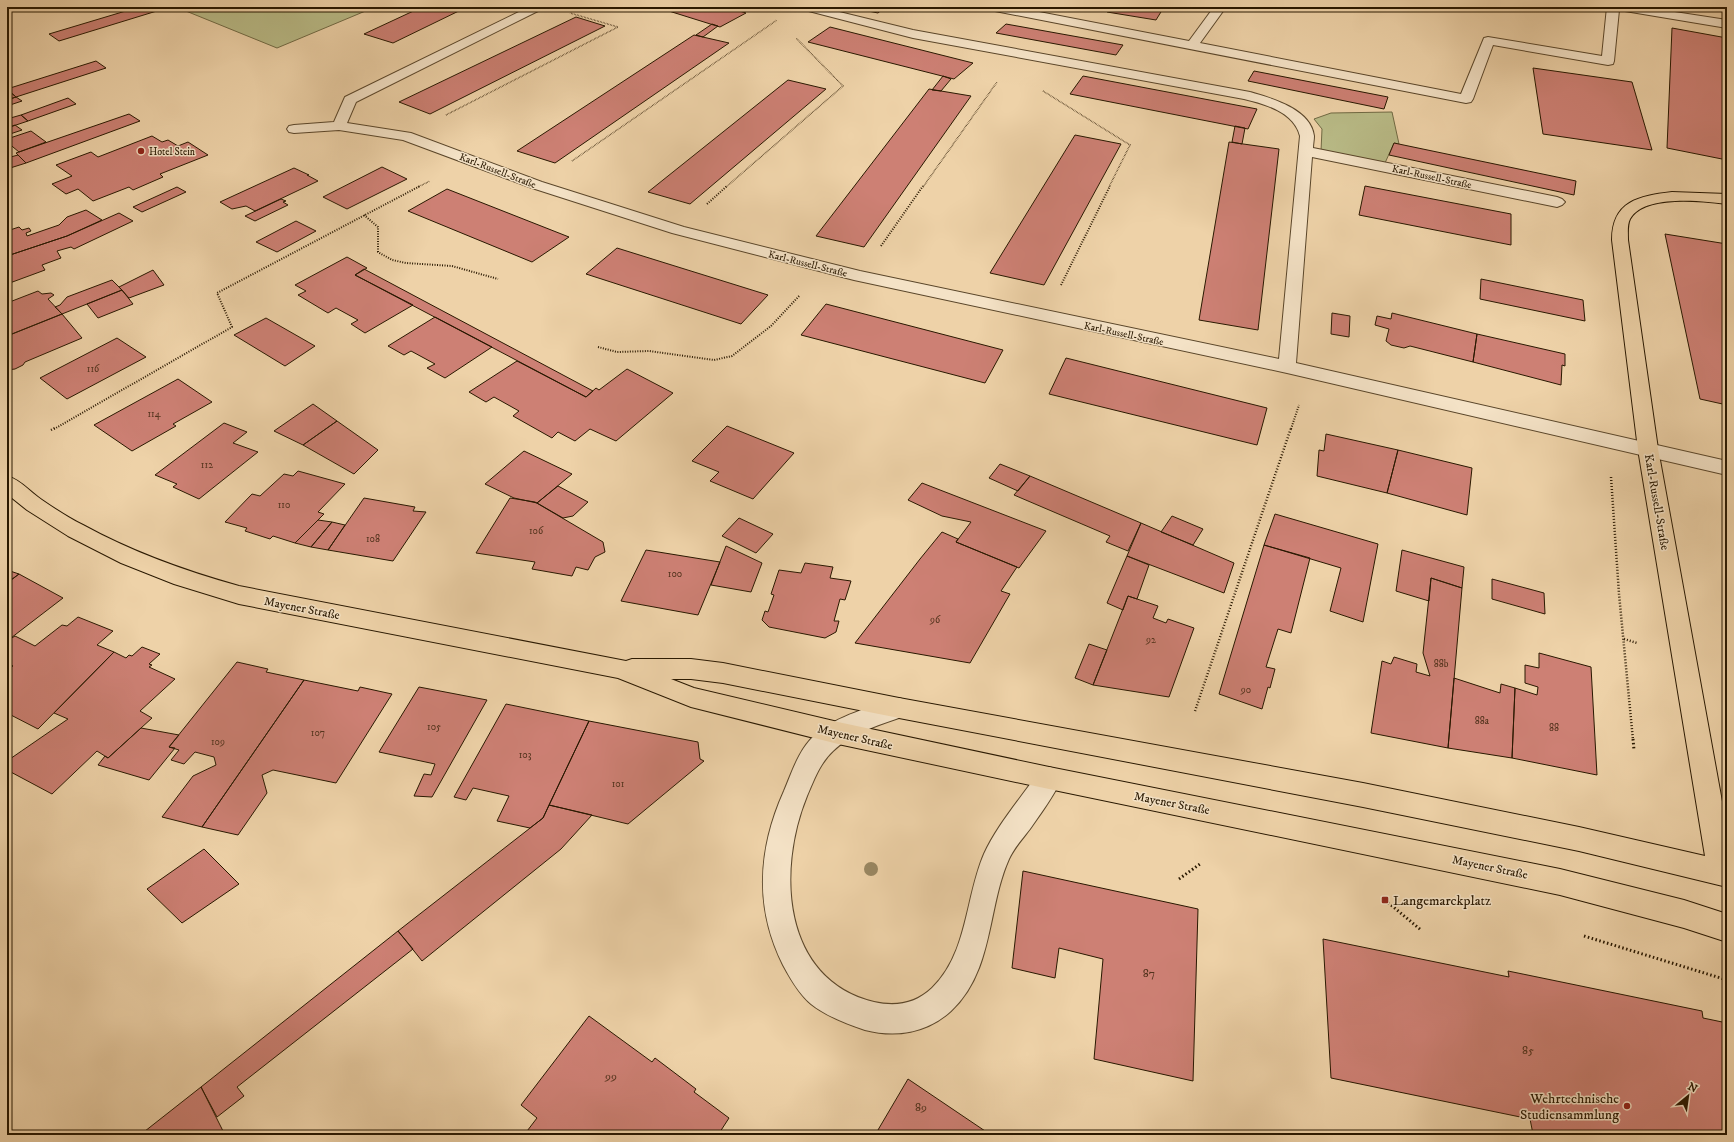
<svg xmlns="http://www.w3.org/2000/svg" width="1734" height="1142" font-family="'IM FELL DW Pica',serif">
<rect width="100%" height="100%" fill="#eed2a8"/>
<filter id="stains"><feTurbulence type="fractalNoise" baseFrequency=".005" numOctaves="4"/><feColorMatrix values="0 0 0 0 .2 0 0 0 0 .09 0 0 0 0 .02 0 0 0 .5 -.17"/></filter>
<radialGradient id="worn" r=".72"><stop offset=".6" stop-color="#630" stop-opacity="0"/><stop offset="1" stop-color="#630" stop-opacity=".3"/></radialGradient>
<path fill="#b9bb87" stroke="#716a44" d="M176,7H375L277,48Z
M1392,112L1399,144L1394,143L1385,163L1321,151L1322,129L1314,119L1331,113Z"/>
<path fill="#cd8074" stroke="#291800" d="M139,7H155L160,10L59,41L49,34Z
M422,7H467L393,43L364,34Z
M656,7H726L746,13L720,27Z
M849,7H885L878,13Z
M1110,7H1164L1156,20L1107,12Z
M576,17L605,26L430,114L399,102Z
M712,24L718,26L703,37L696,35Z
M1006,24L1123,45L1116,55L996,33Z
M830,27L973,63L954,79L808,42Z
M1672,28L1727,38V160L1667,148Z
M694,35L729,43L555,163L517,151Z
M96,61L106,68L16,97L7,89Z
M1533,68L1632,82L1652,150L1543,134Z
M1254,71L1388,97L1384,109L1248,81Z
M943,76L951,79L941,91L932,90Z
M1083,76L1257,109L1248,129L1070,94Z
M788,80L826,89L690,204L648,192Z
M929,89L971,96L864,247L816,236Z
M7,91H9L16,97L7,100Z
M16,97L22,101L7,106V100Z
M68,98L76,104L28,121L21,115Z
M129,114L140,121L26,163L16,153Z
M21,115L28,121L7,128V119Z
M15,125L22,130L7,135V128Z
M1235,126L1245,128L1242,144L1232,142Z
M31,131L46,142L19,152L7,142V139Z
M1075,135L1121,144L1044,285L990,273Z
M152,136L162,142L168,140L178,146L188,142L208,155L160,174L163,177L133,190L129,187L93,201L78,189L66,194L52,184L72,176L56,165L91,152L98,157Z
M1229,142L1279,149L1258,330L1199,320Z
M1394,143L1576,181L1574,195L1389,155Z
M18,155L26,163L7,169V158Z
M382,167L407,179L347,209L323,197Z
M294,168L309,175H307L318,181L255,211L246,206L232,209L220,202Z
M1365,186L1511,214V245L1359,215Z
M177,187L186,192L142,212L133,207Z
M447,189L569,237L532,262L408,211Z
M281,199L286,201L283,202L288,205L255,221L245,216Z
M86,210L102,220L67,236L7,256V231L19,227L22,230L29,228L31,231L26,233L27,236L59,225L67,217Z
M119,213L133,221L74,249L71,247L57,251L61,258L42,265L45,270L7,284V256L67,236Z
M296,221L316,231L277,252L256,242Z
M1665,234L1727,244V405L1700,399Z
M617,248L768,295L741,324L586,274Z
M347,257L367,268L355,275L413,305L365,333L351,324L358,320L336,308L328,313L298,295L306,291L295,285Z
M364,269L593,391L586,397L355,275Z
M153,270L164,285L129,298L119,287Z
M1481,279L1583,300L1585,321L1480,299Z
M112,280L122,290L62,314L55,307L60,305L67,297Z
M122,290L133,304L98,318L87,304Z
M38,291L42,294L51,293L54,295L48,299L62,314L7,336V303Z
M826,304L1003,350L985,383L801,335Z
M1332,313L1350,316L1349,337L1331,334Z
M1392,313L1477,334L1473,362L1410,346L1404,348L1391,345L1386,341L1389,329L1375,325L1377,316L1391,319Z
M62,314L82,338L25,362L23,365L15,369L7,370V336Z
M435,317L492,347L445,378L427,368L435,364L411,351L404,355L388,346Z
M266,318L315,346L285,366L234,335Z
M1477,334L1565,354V366L1562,365L1561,385L1473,362Z
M117,338L146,357L67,399L40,378Z
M1066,358L1267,408L1257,445L1049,394Z
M517,361L586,397L596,388L599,390L627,369L673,393L616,441L590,429L575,441L558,432L552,438L513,416L519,411L494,397L486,402L469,392Z
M178,379L212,402L173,424L176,426L132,451L94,425Z
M313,404L337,421L303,445L274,431Z
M337,421L378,450L354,474L303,445Z
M224,423L247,432L233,443L258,452L199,499L173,487L177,484L155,475Z
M727,426L794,453L753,499L710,481L719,472L692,461Z
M1326,434L1398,450L1387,493L1317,476L1319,450L1324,451Z
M1398,450L1472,468L1467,515L1387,493Z
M524,451L572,474L537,503L514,498L485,484Z
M1000,464L1030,476L1018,491L989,478Z
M298,471L345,484L318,512L324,514L295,543L273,536L270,539L245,531L247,528L225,522L252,494L260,496L284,474L293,476Z
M1030,476L1141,523L1128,551L1106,542L1110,536L1014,495Z
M922,483L1046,531L1019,568L956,542L971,522L942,516L908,500Z
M558,486L588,502L573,516L563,518L537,503Z
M364,498L415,507L413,511L426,512L393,561L328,550Z
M510,498L535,502L603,542L605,552L595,557L588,570L576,567L572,576L532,569L535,562L476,553Z
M1275,514L1378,544L1363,622L1330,611L1341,568L1264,545Z
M1172,516L1203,529L1193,545L1161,532Z
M739,518L773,534L756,553L722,536Z
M318,520L332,522L311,547L295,543Z
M332,522L345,525L328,550L311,547Z
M1141,523L1234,563L1224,593L1127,556Z
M942,532L958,539L956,542L1017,567L1001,591L1010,594L970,663L855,643L920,559Z
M1264,545L1310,558L1291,633L1278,629L1266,667L1275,669L1270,688L1268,687L1262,709L1219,694Z
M726,546L762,563L751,592L711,585Z
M646,550L720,562L698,615L621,601Z
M1402,550L1464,567L1462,588L1431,578L1429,601L1396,591Z
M1127,556L1149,565L1137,599L1128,596L1123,610L1107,603Z
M805,563L833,567L830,578L851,581L845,600L840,599L834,621H839L836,632L825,638L769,627L762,620L765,611L768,612L774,595L771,594L779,570L801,573Z
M7,570L19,574L7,583Z
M19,574L63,598L7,641V583Z
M1431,578L1462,588L1448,748L1371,733L1382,661L1391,664L1394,657L1417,664L1416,672L1430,676L1423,653Z
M1492,579L1544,593L1545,614L1492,599Z
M1128,596L1158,606L1153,618L1166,623L1168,619L1194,628L1169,697L1093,685Z
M78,617L113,631L97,645L114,652L38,729L7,713V670L13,666L7,662V641L15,636L35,646L62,625L67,626Z
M1089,644L1107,650L1093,685L1075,678Z
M142,647L160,654L149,664L152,665L149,667L175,679L140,711L152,718L108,758L97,751L52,794L7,770V761L68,719L54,713L114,652L126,658L129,655L132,656Z
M1539,653L1591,667L1597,775L1512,758L1515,688L1537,695L1538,687L1525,683V665L1539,668Z
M237,662L268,669L266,672L304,680L202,827L162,817L193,776L216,765L214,757L195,752L184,764L171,760L179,750L169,747Z
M1454,678L1500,693L1501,684L1515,688L1512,758L1448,748Z
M304,680L358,691L360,687L392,694L336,783L273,770L262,775L267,793L238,835L202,827Z
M419,687L487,700L432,797L414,796L424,774L431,775L435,764L379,752Z
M506,704L589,721L543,818L530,828L497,821L509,796L473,788L466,800L454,797Z
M589,721L698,742L700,759L704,761L628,824L549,805Z
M141,728L179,735L169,747L175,748L149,780L98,765L105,756L108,758Z
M549,805L592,815L561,849L422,961L398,931L543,818Z
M204,849L239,884L182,923L147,889Z
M1023,871L1198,909L1193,1081L1094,1059L1103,959L1059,948L1055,978L1012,968Z
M398,931L413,949L237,1087L244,1096L217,1117L201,1087Z
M1323,939L1509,977L1508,971L1702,1011L1703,1018L1727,1023V1135H1538L1533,1134L1530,1119L1331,1078Z
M589,1016L652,1062L655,1058L696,1089L694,1092L729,1118L718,1135H524L537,1118L521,1105Z
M908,1079L991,1135H875Z
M201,1087L225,1135H140Z"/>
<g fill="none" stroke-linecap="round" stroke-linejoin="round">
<defs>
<path id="minor" d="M529,7H544L542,9L356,102L347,123L411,133L542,182L684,227L860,271L1279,359L1300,136C1294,112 1265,104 1244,99L913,38L801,9L799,7H819L913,30L1250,92C1271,98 1311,109 1314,136C1314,140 1313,144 1313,148L1557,197L1562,199L1565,202L1562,205L1557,207L1312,157L1296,363L1727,461V475L1287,373L854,280L672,233L532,188L403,140L339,130L294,133L289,132L287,129L289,126L294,125L334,122L345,97Z
M989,7H1013L1189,41L1214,7H1226L1200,43L1461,94L1484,38L1488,37L1602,56L1607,7H1642L1727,20V28L1619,10L1614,61L1613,64L1608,65L1493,45L1473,99L1471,102L1466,103L995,11L991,9Z
M899,698L908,701L911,708L908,715C882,724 853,732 833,751C820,763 814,780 807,796C777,869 781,979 874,1002C896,1007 915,1004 932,988C968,953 965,898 984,854C997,825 1022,797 1040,770L1049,767L1058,770L1062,778C1054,796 1041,813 1030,829C1023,838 1014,848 1009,859C987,908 994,971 951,1011C927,1033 896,1038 865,1030C847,1024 826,1016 811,1004C799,994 790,978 783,965C754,907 758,849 784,791C792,772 799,749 815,735C838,715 871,707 899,698Z"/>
<path id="major" d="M1648,442L1655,444L1658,449L1727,829V887L1579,851L1363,807L899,718L723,683L691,679H671L694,688L838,722L1049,767L1560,869L1684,900L1727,914V942L1684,928L1560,895L1049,789L838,744L691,707L618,678L239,604L174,584L121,563L68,536L27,510L7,494V476C21,480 30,492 42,500C55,509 69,518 83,525C132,552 185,571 239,586L626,661L632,659H691L723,663L899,698L1363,783L1579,827L1705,856L1638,449L1641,444Z"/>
<path id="highway" d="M1672,192L1727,194V204C1703,201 1644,194 1630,219C1627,225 1628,233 1628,240L1658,449L1655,454L1648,456L1641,454L1638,449L1612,240C1612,201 1639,196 1672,192Z"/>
</defs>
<use href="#minor" stroke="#5a462a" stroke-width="2"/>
<use href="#major" stroke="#291800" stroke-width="2"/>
<use href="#highway" stroke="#291800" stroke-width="2"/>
<path stroke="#291800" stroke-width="1.5" stroke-dasharray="0.5 1" stroke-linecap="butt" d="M1043,91L1130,145L1109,187
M446,115L618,27L570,13
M572,161L777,20
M418,187L430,181
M726,187L843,86L796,38
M923,187L997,82"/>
<path stroke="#291800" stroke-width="2" stroke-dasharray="1 1.5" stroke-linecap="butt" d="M707,204L727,186
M364,215L378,227V252L392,260L406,263L452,266L498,279
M881,246L923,186
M1061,285L1110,186
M598,347L617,352L649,351L714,360L732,356L771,326L800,295
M54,429L232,327L217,293L420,186
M1291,429L1299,405"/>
<path stroke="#291800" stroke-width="2.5" stroke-dasharray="1 2" stroke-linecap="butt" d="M51,430L55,428
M1611,477L1619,594L1633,740
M1624,639L1637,643
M1195,711L1291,428"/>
<path stroke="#291800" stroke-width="3" stroke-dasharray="1.5 2.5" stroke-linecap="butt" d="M1633,739L1634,750
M1179,879L1200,864
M1385,900L1421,930
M1584,936L1727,980"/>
<use href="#minor" fill="#f4e2c6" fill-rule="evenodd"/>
<use href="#major" fill="#eed2a8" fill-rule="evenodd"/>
<use href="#highway" fill="#eed2a8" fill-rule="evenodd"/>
</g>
<circle fill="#998762" cx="871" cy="869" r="7"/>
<g fill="#8f2418" stroke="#f4e2c6" stroke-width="1.5">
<circle cx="141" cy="151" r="4"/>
<rect x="1381" y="896" width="8" height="8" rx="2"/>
<circle cx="1627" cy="1106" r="4"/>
</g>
<g text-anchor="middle" stroke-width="3" stroke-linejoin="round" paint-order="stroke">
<g font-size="10" fill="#291800" stroke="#f4e2c6" text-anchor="start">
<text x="149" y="155">Hotel Stein</text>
</g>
<g font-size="10" fill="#291800" stroke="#f4e2c6">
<text transform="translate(498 170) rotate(21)" y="4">Karl-Russell-Straße</text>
<text transform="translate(1432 176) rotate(12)" y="4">Karl-Russell-Straße</text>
<text transform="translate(808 263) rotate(14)" y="4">Karl-Russell-Straße</text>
<text transform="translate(1124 333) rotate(12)" y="4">Karl-Russell-Straße</text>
</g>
<g font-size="10" fill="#52321d">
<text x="93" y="372">116</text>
<text x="154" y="417">114</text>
<text x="207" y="468">112</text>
<text x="284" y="508">110</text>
<text x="536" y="534">106</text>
<text x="373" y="542">108</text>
<text x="675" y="577">100</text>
<text x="935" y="623">96</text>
<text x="1151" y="643">92</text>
<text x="1441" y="667">88b</text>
<text x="1246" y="693">90</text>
<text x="1482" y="724">88a</text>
<text x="434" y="730">105</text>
<text x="1554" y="731">88</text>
<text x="318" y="736">107</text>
<text x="218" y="745">109</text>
<text x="525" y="758">103</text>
<text x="618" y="787">101</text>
</g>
<g font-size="12" fill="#291800" stroke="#f4e2c6">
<text transform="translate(1657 502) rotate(80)" y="4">Karl-Russell-Straße</text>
<text transform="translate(302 608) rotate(11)" y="4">Mayener Straße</text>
<text transform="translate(855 737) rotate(13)" y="4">Mayener Straße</text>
<text transform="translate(1172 803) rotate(11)" y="4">Mayener Straße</text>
<text transform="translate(1490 867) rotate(12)" y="4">Mayener Straße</text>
</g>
<g font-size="12" fill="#52321d">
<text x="1149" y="977">87</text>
<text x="1528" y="1054">85</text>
<text x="611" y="1080">99</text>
<text x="921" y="1111">89</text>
</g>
<g font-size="14" fill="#291800" stroke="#f4e2c6" text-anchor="start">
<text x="1393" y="905">Langemarckplatz</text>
<text x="1619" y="1103" text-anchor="end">Wehrtechnische<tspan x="1619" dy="16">Studiensammlung</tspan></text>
</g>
</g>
<rect width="1734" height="1142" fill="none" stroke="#eed2a8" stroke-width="24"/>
<rect x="8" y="8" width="1718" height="1126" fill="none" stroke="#291800" stroke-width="2"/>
<rect x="12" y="12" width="1710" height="1118" fill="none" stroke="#291800"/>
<g transform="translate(1688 1096) rotate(29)" stroke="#f4e2c6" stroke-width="3" paint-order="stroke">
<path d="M0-3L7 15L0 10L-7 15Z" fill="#291800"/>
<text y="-6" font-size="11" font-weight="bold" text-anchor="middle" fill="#291800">N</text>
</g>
<rect width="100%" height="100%" filter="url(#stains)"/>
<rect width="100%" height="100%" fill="url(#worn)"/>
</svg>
